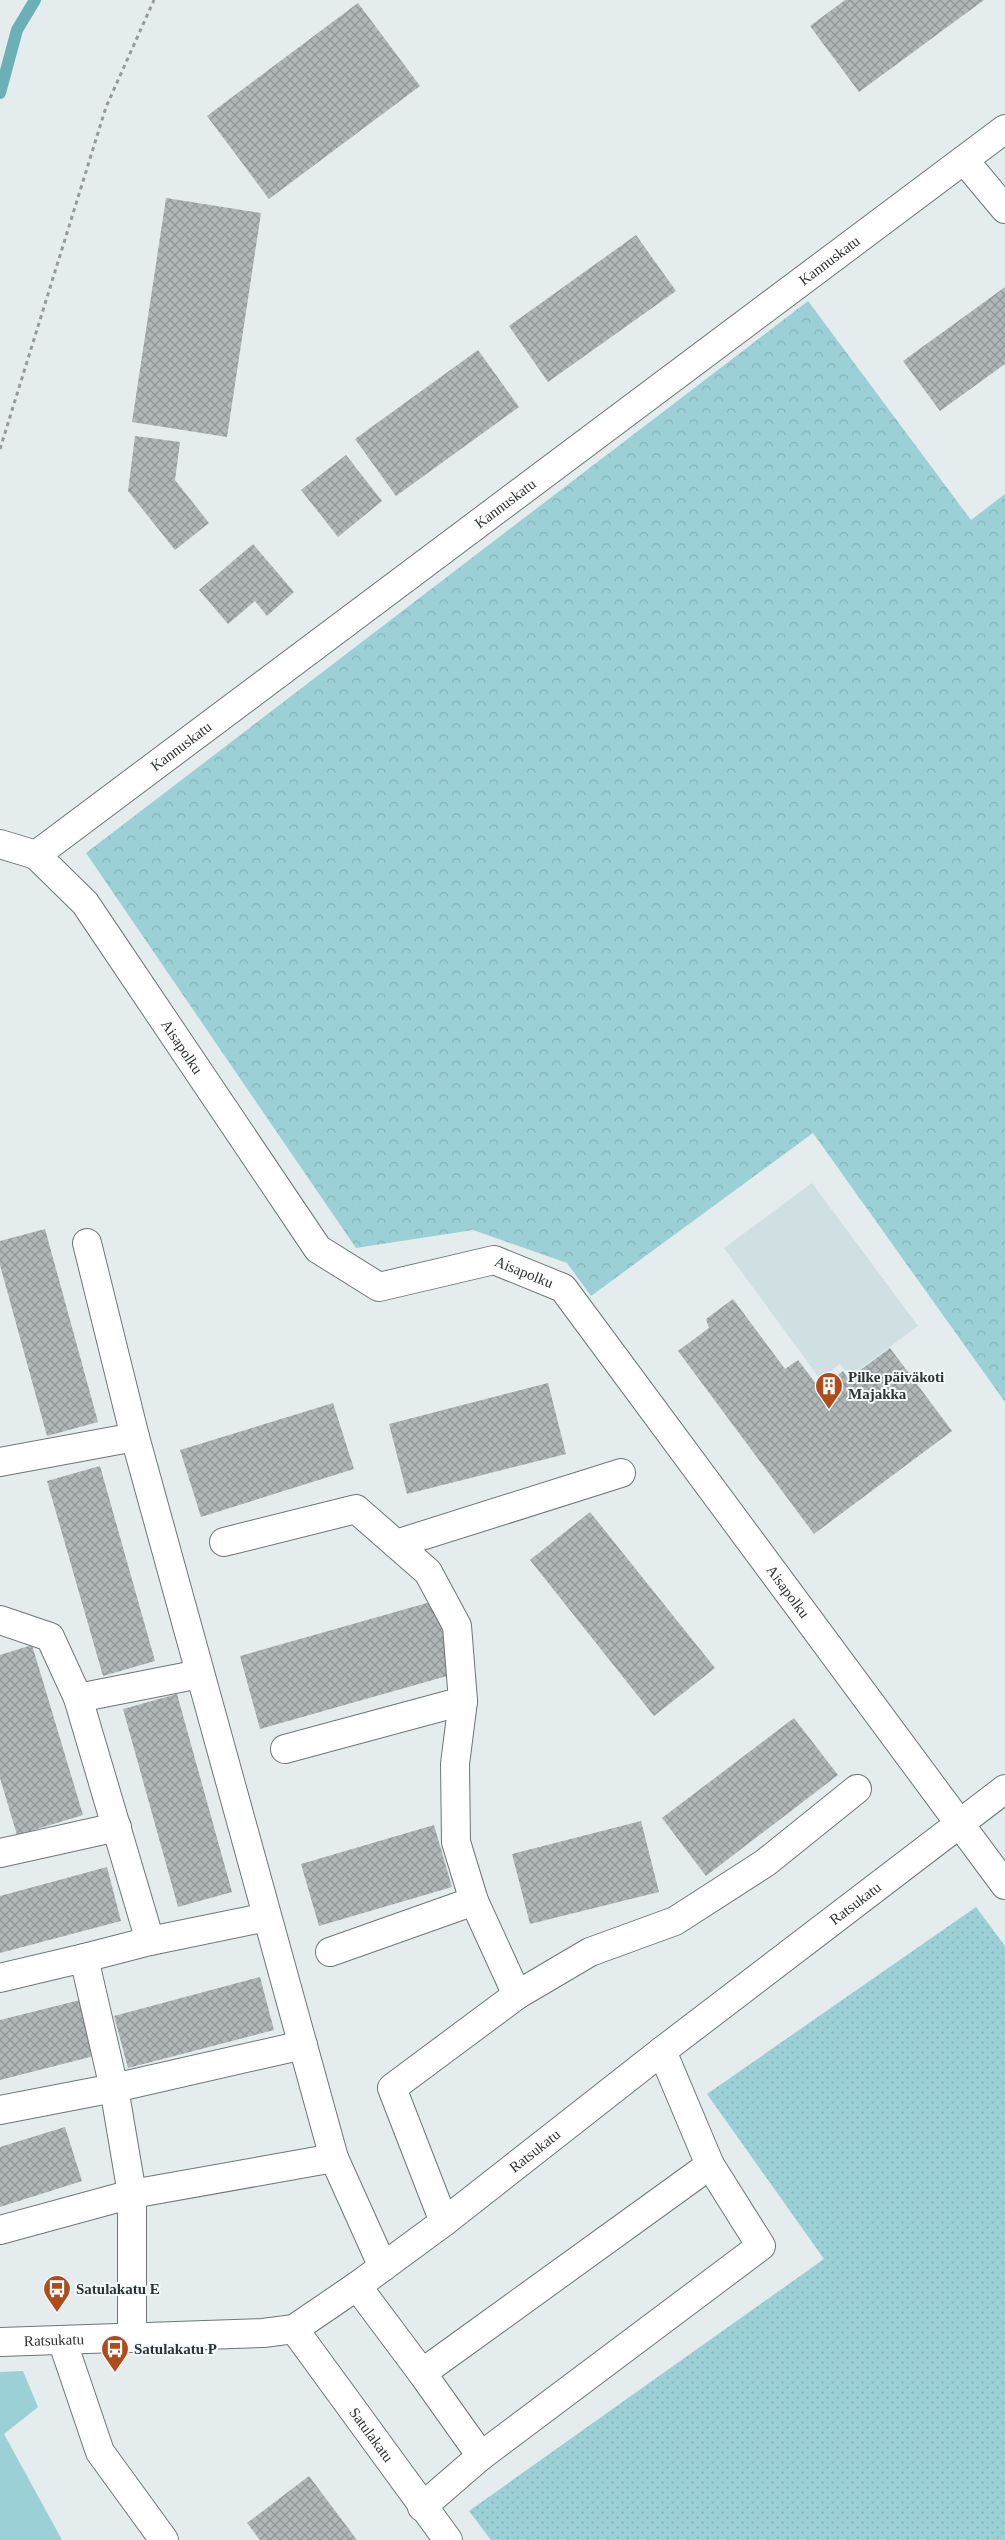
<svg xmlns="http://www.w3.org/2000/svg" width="1005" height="2540" font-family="'Times New Roman',serif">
<defs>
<pattern id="grass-dots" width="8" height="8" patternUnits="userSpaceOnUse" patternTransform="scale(1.25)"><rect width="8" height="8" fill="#9ad0d6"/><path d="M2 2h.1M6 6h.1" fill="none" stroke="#85b3b8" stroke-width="1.8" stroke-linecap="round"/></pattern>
<pattern id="forest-crowns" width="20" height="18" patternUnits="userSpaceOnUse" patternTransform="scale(1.25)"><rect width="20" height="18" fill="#9ad0d6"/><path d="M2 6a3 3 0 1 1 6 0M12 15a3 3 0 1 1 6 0" fill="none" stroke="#85b3b8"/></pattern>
<pattern id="building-cross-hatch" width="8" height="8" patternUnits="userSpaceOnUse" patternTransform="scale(1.25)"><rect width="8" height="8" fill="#b0b7b8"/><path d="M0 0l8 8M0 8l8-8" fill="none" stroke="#909596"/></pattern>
</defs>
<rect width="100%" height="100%" fill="#e4eced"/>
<path fill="#d0dfe1" d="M812,1183L918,1326L850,1376L840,1364L820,1379L724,1248Z"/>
<path fill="url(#grass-dots)" d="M976,1907L1005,1946V2540H491L469,2511L824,2259L707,2094Z"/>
<path fill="url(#forest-crowns)" d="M808,301L971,520L1005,494V1402L813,1133L591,1296L567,1263L473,1230L356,1248L86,853Z"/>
<path fill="#9ad0d6" d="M23,2371L38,2407L4,2434L62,2540H0V2372Z"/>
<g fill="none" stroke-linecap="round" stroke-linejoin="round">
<path stroke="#6cb0b7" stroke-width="12" d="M0,93L17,30L35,0"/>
</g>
<path fill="url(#building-cross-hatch)" d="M845,0H984L859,92L810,26Z
M358,3L420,86L269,199L207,116Z
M166,198L261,213L227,437L132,422Z
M636,235L676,291L548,382L509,326Z
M1005,287V364L940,411L903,361Z
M478,350L519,407L396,496L355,439Z
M135,436L180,442L175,480L209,523L175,550L128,491Z
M346,455L382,501L338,537L301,490Z
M253,544L294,592L267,616L255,601L228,624L199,590Z
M45,1229L98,1422L47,1436L0,1265V1241Z
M733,1299L785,1369L798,1360L820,1389L843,1371L848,1379L890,1348L952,1431L814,1534L678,1351L709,1328L706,1319Z
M548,1383L566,1454L407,1494L389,1424Z
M333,1403L354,1469L201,1517L180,1450Z
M100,1466L155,1661L103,1676L47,1481Z
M590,1512L715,1668L654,1716L530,1560Z
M434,1601L454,1674L260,1729L240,1656Z
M32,1645L83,1815L17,1835L0,1778V1655Z
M177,1694L232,1892L178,1907L123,1709Z
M794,1718L838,1775L706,1876L662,1818Z
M641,1821L659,1892L530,1924L512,1854Z
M434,1825L452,1887L319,1926L301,1864Z
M107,1867L121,1921L0,1953V1896Z
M260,1977L274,2030L128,2068L114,2016Z
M84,1999L98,2055L0,2080V2020Z
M65,2127L82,2181L0,2207V2147Z
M309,2476L357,2540H260L247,2523Z"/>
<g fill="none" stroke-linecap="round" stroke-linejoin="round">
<defs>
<g id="minor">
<path d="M964,160L1005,209"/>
<path id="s1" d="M0,844L36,855L1005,129"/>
<path id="s2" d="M36,855L85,903L318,1249L379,1287L494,1260L563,1288L1005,1885"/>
<path d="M87,1243L135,1437"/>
<path d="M0,1462L135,1437L334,2158L383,2267"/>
<path d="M224,1542L356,1509L428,1572L457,1626L463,1701L455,1764L456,1842L474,1901L517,1995"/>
<path d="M396,1544L621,1473"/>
<path d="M0,1620L50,1637L78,1698L200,1674"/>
<path d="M78,1698L150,1941L267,1917"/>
<path d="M285,1749L463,1701"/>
<path d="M0,1853L117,1827"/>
<path d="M330,1952L474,1901"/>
<path d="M0,1978L84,1958"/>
<path d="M662,2051L710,2165"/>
<path d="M0,2110L114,2088L84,1958L150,1941"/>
<path d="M444,2222L392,2088L517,1995L590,1952L675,1921L765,1863L857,1789"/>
<path d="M0,2230L132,2194L334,2158"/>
<path d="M357,2286L422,2373L710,2165L761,2246L481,2456L422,2507"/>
<path id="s3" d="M294,2329L448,2540"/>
<path d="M132,2338V2194L114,2088L303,2045"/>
<path d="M62,2340L100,2452L164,2540"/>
<path id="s4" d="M0,2342L263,2333L294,2329L357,2286L444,2222L662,2051L1005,1789"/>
<path d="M422,2373L481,2456"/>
</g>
</defs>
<use href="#minor" stroke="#6f7677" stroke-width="30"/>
<path stroke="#959b9c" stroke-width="3" stroke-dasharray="4 4" stroke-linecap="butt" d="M0,449L106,107L154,0"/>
<use href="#minor" stroke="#fff" stroke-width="28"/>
</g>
<defs>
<symbol id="building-pin" viewBox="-11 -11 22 30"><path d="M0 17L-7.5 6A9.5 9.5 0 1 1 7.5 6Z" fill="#b04c1b" stroke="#f1f9fa"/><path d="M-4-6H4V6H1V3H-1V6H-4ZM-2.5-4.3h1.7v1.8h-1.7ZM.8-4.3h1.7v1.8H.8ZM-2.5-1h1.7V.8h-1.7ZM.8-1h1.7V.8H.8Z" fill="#fff"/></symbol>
<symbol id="bus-pin" viewBox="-11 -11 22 30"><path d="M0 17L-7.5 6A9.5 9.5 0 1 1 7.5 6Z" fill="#b04c1b" stroke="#f1f9fa"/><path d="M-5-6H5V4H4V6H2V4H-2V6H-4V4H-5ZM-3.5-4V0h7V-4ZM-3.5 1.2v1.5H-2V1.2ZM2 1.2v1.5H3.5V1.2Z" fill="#fff"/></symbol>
</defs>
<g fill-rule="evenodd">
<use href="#building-pin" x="813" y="1370" width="32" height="43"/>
<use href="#bus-pin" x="41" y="2273" width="32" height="43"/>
<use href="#bus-pin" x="99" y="2333" width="32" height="43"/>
</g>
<g text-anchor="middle" stroke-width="4" stroke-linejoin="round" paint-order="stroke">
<g font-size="15" fill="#2f3232" stroke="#f1f9fa">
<text dy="5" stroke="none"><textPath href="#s1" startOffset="1029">Kannuskatu</textPath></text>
<text dy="5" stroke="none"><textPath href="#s1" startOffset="624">Kannuskatu</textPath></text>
<text dy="5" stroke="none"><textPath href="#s1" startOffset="219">Kannuskatu</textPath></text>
<text dy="5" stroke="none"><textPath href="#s2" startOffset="242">Aisapolku</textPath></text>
<text dy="5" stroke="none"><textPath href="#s2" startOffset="708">Aisapolku</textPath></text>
<text dy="5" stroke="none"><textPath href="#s2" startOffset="1128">Aisapolku</textPath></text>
<text dy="5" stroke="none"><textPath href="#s4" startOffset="999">Ratsukatu</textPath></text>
<text dy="5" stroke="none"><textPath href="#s4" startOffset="594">Ratsukatu</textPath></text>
<text dy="5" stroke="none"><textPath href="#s4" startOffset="54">Ratsukatu</textPath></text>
<text dy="5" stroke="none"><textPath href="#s3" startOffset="131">Satulakatu</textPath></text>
</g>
<g font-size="15" font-weight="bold" fill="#2f3232" stroke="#f1f9fa" text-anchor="start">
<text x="848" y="1382">Pilke päiväkoti<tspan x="848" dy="17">Majakka</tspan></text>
<text x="76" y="2294">Satulakatu E</text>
<text x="134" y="2354">Satulakatu P</text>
</g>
</g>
</svg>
